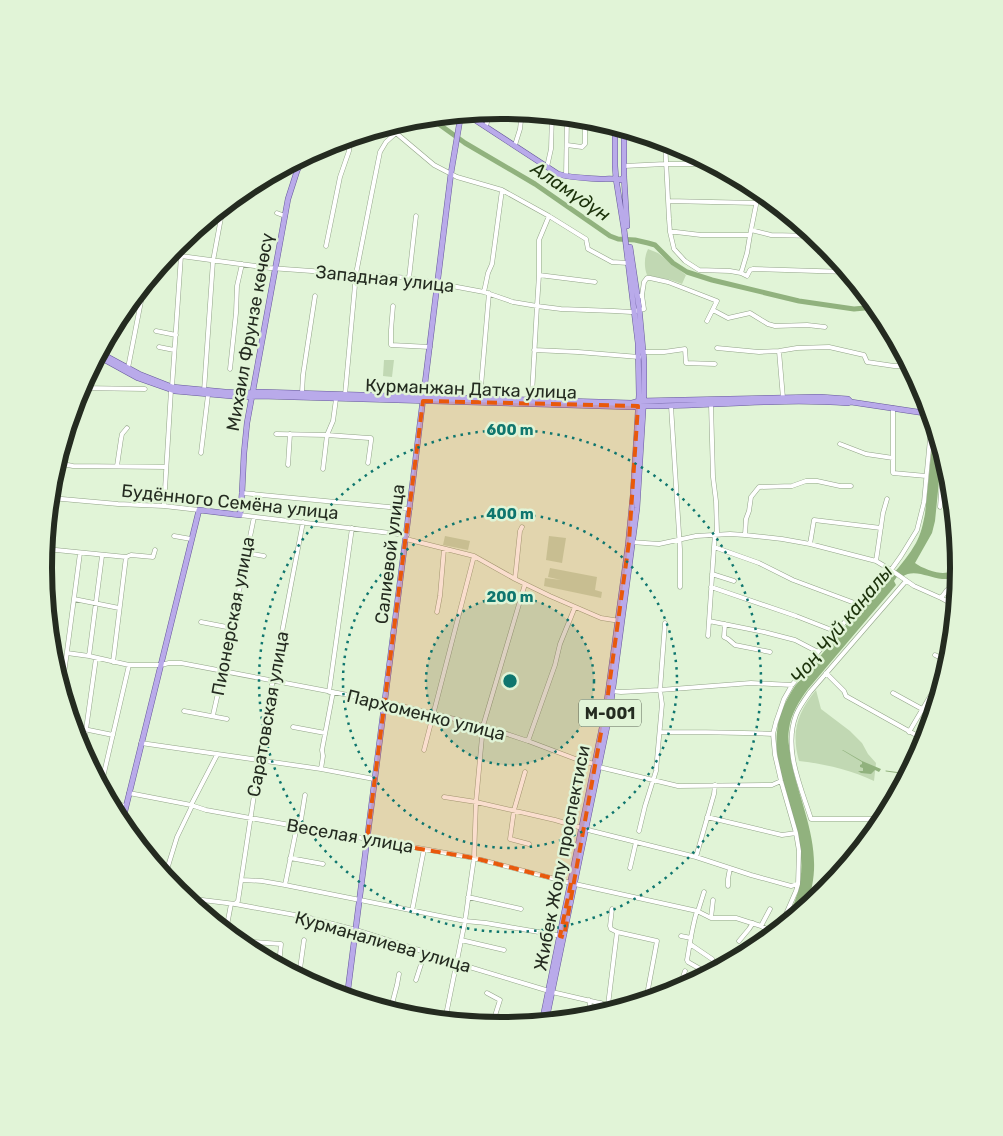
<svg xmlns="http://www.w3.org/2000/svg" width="1003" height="1136" font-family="Rubik,sans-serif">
<rect width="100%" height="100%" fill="#e1f4d7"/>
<path fill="#c1d8b3" d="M648,249L658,253L686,275L682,284L671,280L647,275C644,267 644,257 648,249Z
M384,360H394L392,377L383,376Z
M445,536L470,541L468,550L443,545Z
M549,536L566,538L562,563L546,560Z
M550,568L597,577L595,590L602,592L601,598L544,586L545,578L561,580L548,577Z
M816,690L821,709L850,731L862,743L868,754L876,763L874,781C851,770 825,764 799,761C791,732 797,713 816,690Z"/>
<path fill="#91b27e" d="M934,425L942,451L935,521L932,533L915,563C921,568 936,573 943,573C949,573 955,570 959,567L958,578C953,579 947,579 942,579C929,578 914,568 902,577L899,574L894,581L896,585L808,689C799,701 791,714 789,729C787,740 790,749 791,760C799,801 821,843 812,886C810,893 810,903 805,908C799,915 789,921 782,927C815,874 799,839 784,784C779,767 775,750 777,732C778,715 786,700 795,686C818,659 841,631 864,604C882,585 903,566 916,543C921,534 923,524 925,514Z
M842,750H843L862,761L881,769L879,772L875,770L871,774L861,773L858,771H863V768L860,767V765L862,764V762Z"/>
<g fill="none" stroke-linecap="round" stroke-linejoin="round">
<path stroke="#91b27e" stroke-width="1" d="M886,771L908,774"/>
<path stroke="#91b27e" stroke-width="5" d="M429,117L465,143L535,184L610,236L618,239L635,240L648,243L655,245L673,263L687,272L712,280L799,301L854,309L876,307"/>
<defs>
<path id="minor" d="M389,126L396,133L434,165L457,177L502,190L549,216L586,239L588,249L612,262L628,263
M486,126L490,111
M665,141L669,219L670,232L674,249L685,261L699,270L730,271L741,273L747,276L750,270L753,269L848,272
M515,145L520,129L522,112
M567,145L582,147L585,144V119
M624,166L665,164H711
M547,167L551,149L552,115
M566,176L567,117
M253,186L254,184
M668,201L756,203
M756,201L775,203
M277,213L285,216
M751,230L771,235L816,236
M670,232H676L701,235H750
M326,246L340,177L349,151V148L347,145L335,142
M171,253L181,256L270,268L409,278L484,292L513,302L537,306L561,309L614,311L631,312L644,309L642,295
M741,273L747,253L750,235L759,190
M539,275L595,282
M409,278L416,216
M484,292L488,273L492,264L502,190
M640,296L642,295L644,282L647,278H650L668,282L717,301L707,321
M393,306L391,330V345L430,347
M713,310L728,318L750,313L768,324L775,326L807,325L825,327
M156,331L176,335
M159,347L174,350
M717,348L759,352L779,351L797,348L829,347L864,355L867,362L894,366H910
M534,350L578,352L639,357
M779,351L783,398
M643,352H664L685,349L686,363L715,364
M128,368L144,286
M230,369L236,313L237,286L242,264
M172,387L182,241
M81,388L145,389
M204,391L213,261L223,207
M302,393L303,375L315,296
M345,395L356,274L371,197L380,152L386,142L396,133
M480,398L489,293
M534,399L532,394L537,306L539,275V240L549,216
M671,406L680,549V587
M893,408V473L926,476
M276,434L327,435L369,438H371V441L368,463
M840,444L866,454L893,458
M201,453L208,395
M57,463L73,466L166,467
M288,465L290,434
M117,466L121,439L122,434L127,428
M323,469L327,435L333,421L336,399
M242,493L410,509
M51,498L118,504L164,506L199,510
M164,506L171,390
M940,507L944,456
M240,515L407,535
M745,535L746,519L749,511L751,497L759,487L792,486L806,481H817L840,486H851
M174,536L191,539
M406,539L474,556L515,579L550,596L601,618L620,621
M631,542L659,544L696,536L730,534L745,535L782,539L810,544L876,561L891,570L914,586L941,598L956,606
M810,544L814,520L881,528
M714,547L759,563L793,580L860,605
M46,549L126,557L131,555L153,557L155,550
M246,553L264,556
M876,561L883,513L887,499
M712,574L734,581
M515,579L520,531L522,527
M711,587L796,616L837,632
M941,598L947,590L957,586
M74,599L119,608
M437,612L440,596L444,549
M709,621L764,632L795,640L818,652
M201,622L232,628
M725,624L724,637L728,639L735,645L770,652
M708,636L714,547L715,534L717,532L716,501L713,477L711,404
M67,653L89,656L129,665H161L169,663H181L385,702L483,726L528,741L581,761L595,764L599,767L678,786L772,785L781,781
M935,655L949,662
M89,656L102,556
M944,659L945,653L952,640
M113,662L126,557
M826,673L844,691L846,696L925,740
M62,689L80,553
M611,691L621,692L660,690L751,683L792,685
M329,692L352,528
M893,693L933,715
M184,711L227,719
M213,715L223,671L254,517
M74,727L113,735
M293,727L325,733
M660,732C697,732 735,732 773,734
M909,732L948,666
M528,741L555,665L560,644L575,607
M141,743L321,769L374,779
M424,750L474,556
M83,751L96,658
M321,769L323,756L322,750L333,692
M525,772L514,810L510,839L529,844
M101,786L129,665
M129,793L191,805L206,810L474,858L571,883
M444,797L476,802L555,820L592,831L696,857L751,875L791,886L798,884
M110,803L126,806
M707,817L782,835L796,833
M884,819H811C801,787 783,749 796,715C799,707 805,699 810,692L906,581
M300,826L305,795
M639,831L645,806L656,771L662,704L660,690L665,623
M696,857L714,794L715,785
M290,858L323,864
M630,868L636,842
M165,876L177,837L191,808V805L217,755
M242,880L262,881L285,885L465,921L486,923L562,936
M575,884L697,911L711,918H736L761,926L774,933
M285,885L297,826
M728,886V879L730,868
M468,897L521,909
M186,898L235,904L306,917L356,930L425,952L456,963L549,991
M235,904L238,901L266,716L303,522
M412,911L424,849
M697,911C692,927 690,943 687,960L688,962L709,974
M698,911L704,892
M711,918L713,900
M761,926L770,909
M226,931L231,904
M617,932L657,941L646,1000
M774,934L783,921L796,891L798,884L799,851L796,833L781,781L775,755L773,734L776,722L784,699L792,685L818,652L891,570L901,556L917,530L924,502L932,418
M681,936L691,938
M461,940L504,950
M238,941L281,944L279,965
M739,941L749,929L753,923
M690,944L712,959
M299,976L304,940
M416,980L425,952
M679,989L685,971
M552,992L621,1008
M333,993L381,1001L445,1020
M487,993L500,1000L492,1025
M589,1000L592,1017
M601,1003L603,1013
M392,1004L397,985L399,974
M608,1005L617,932L611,929L610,926L612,909
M445,1020L465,921L474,858L476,802L483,726L525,584"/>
<path id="major" d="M466,114L558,174C571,178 586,178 600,179C607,179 614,178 621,180L624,177
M624,129V177L627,226
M100,353L139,374L172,387L225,392L243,393L260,392L632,403L639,401L820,397L848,399L851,402L931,414
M98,356L138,378L175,391L243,397L260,396L535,404L632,407L644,406C712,406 780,398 848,403L851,402
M122,823L199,510L240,515L242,493L244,453L247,423L288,199L297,171L304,157
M347,997L414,472L451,173L461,114
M546,1021L609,717L637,508L644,395V361L639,307L630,247
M542,1022L606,708L628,546L633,495L639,395L638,343L624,229L616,179L615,166V126"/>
</defs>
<use href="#minor" stroke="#92a388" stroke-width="5"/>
<use href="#major" stroke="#66599a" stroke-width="6"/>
<use href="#minor" stroke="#fff" stroke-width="4"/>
<use href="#major" stroke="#b9aaea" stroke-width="5"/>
</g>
<path fill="#e8590c" fill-opacity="0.2" stroke="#e8590c" stroke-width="4" stroke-dasharray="10 6" stroke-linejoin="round" d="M423,401L638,406L629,542L608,694L564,937L560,936L571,883L474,858L367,840Z"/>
<circle cx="510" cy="681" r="84" fill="#0f766e" fill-opacity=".12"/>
<g fill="none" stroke="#0f766e" stroke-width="2.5" stroke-dasharray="2.5 5">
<circle cx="510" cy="681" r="84"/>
<circle cx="510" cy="681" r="167"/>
<circle cx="510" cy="681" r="251"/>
</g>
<g text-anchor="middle" stroke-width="5" stroke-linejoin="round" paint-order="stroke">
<rect fill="#e1f4d7" stroke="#5d6757" stroke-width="1" x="579" y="699.5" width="62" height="27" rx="4"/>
<g font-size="16" font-weight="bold" fill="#242b20">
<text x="610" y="719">М-001</text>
</g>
<g font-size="18" fill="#242b20" stroke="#e1f4d7">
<text transform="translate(385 279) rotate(6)" y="6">Западная улица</text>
<text transform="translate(250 332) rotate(-80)" y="6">Михаил Фрунзе көчөсү</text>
<text transform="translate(471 389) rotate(2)" y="6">Курманжан Датка улица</text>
<text transform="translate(230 502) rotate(6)" y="6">Будённого Семёна улица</text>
<text transform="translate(390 554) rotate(-83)" y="6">Салиевой улица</text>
<text transform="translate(233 616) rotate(-79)" y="6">Пионерская улица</text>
<text transform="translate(268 714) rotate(-80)" y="6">Саратовская улица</text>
<text transform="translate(426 715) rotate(14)" y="6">Пархоменко улица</text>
<text transform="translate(350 836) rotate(10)" y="6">Веселая улица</text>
<text transform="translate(562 858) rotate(-79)" y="6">Жибек Жолу проспектиси</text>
<text transform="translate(383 942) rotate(16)" y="6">Курманалиева улица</text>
</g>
<g font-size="19" font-style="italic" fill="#1b310a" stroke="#e1f4d7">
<text transform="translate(571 191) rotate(34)" y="7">Аламүдүн</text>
<text transform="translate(841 624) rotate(-50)" y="7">Чоң Чүй каналы</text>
</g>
</g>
<path d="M0 0H1003V1136H0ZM52 568a449 449 0 1 1 898 0a449 449 0 1 1-898 0Z" fill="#e1f4d7" fill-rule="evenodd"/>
<path fill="none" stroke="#242b20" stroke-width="6" d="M52 568a449 449 0 1 1 898 0a449 449 0 1 1-898 0Z"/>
<circle cx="510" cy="681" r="8" fill="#0f766e" stroke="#e1f4d7" stroke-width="2.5"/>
<g font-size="15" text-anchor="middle" font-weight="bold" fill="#0f766e" stroke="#e1f4d7" stroke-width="5" stroke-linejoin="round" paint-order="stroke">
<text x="510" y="435">600 m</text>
<text x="510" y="519">400 m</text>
<text x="510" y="602">200 m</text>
</g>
</svg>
